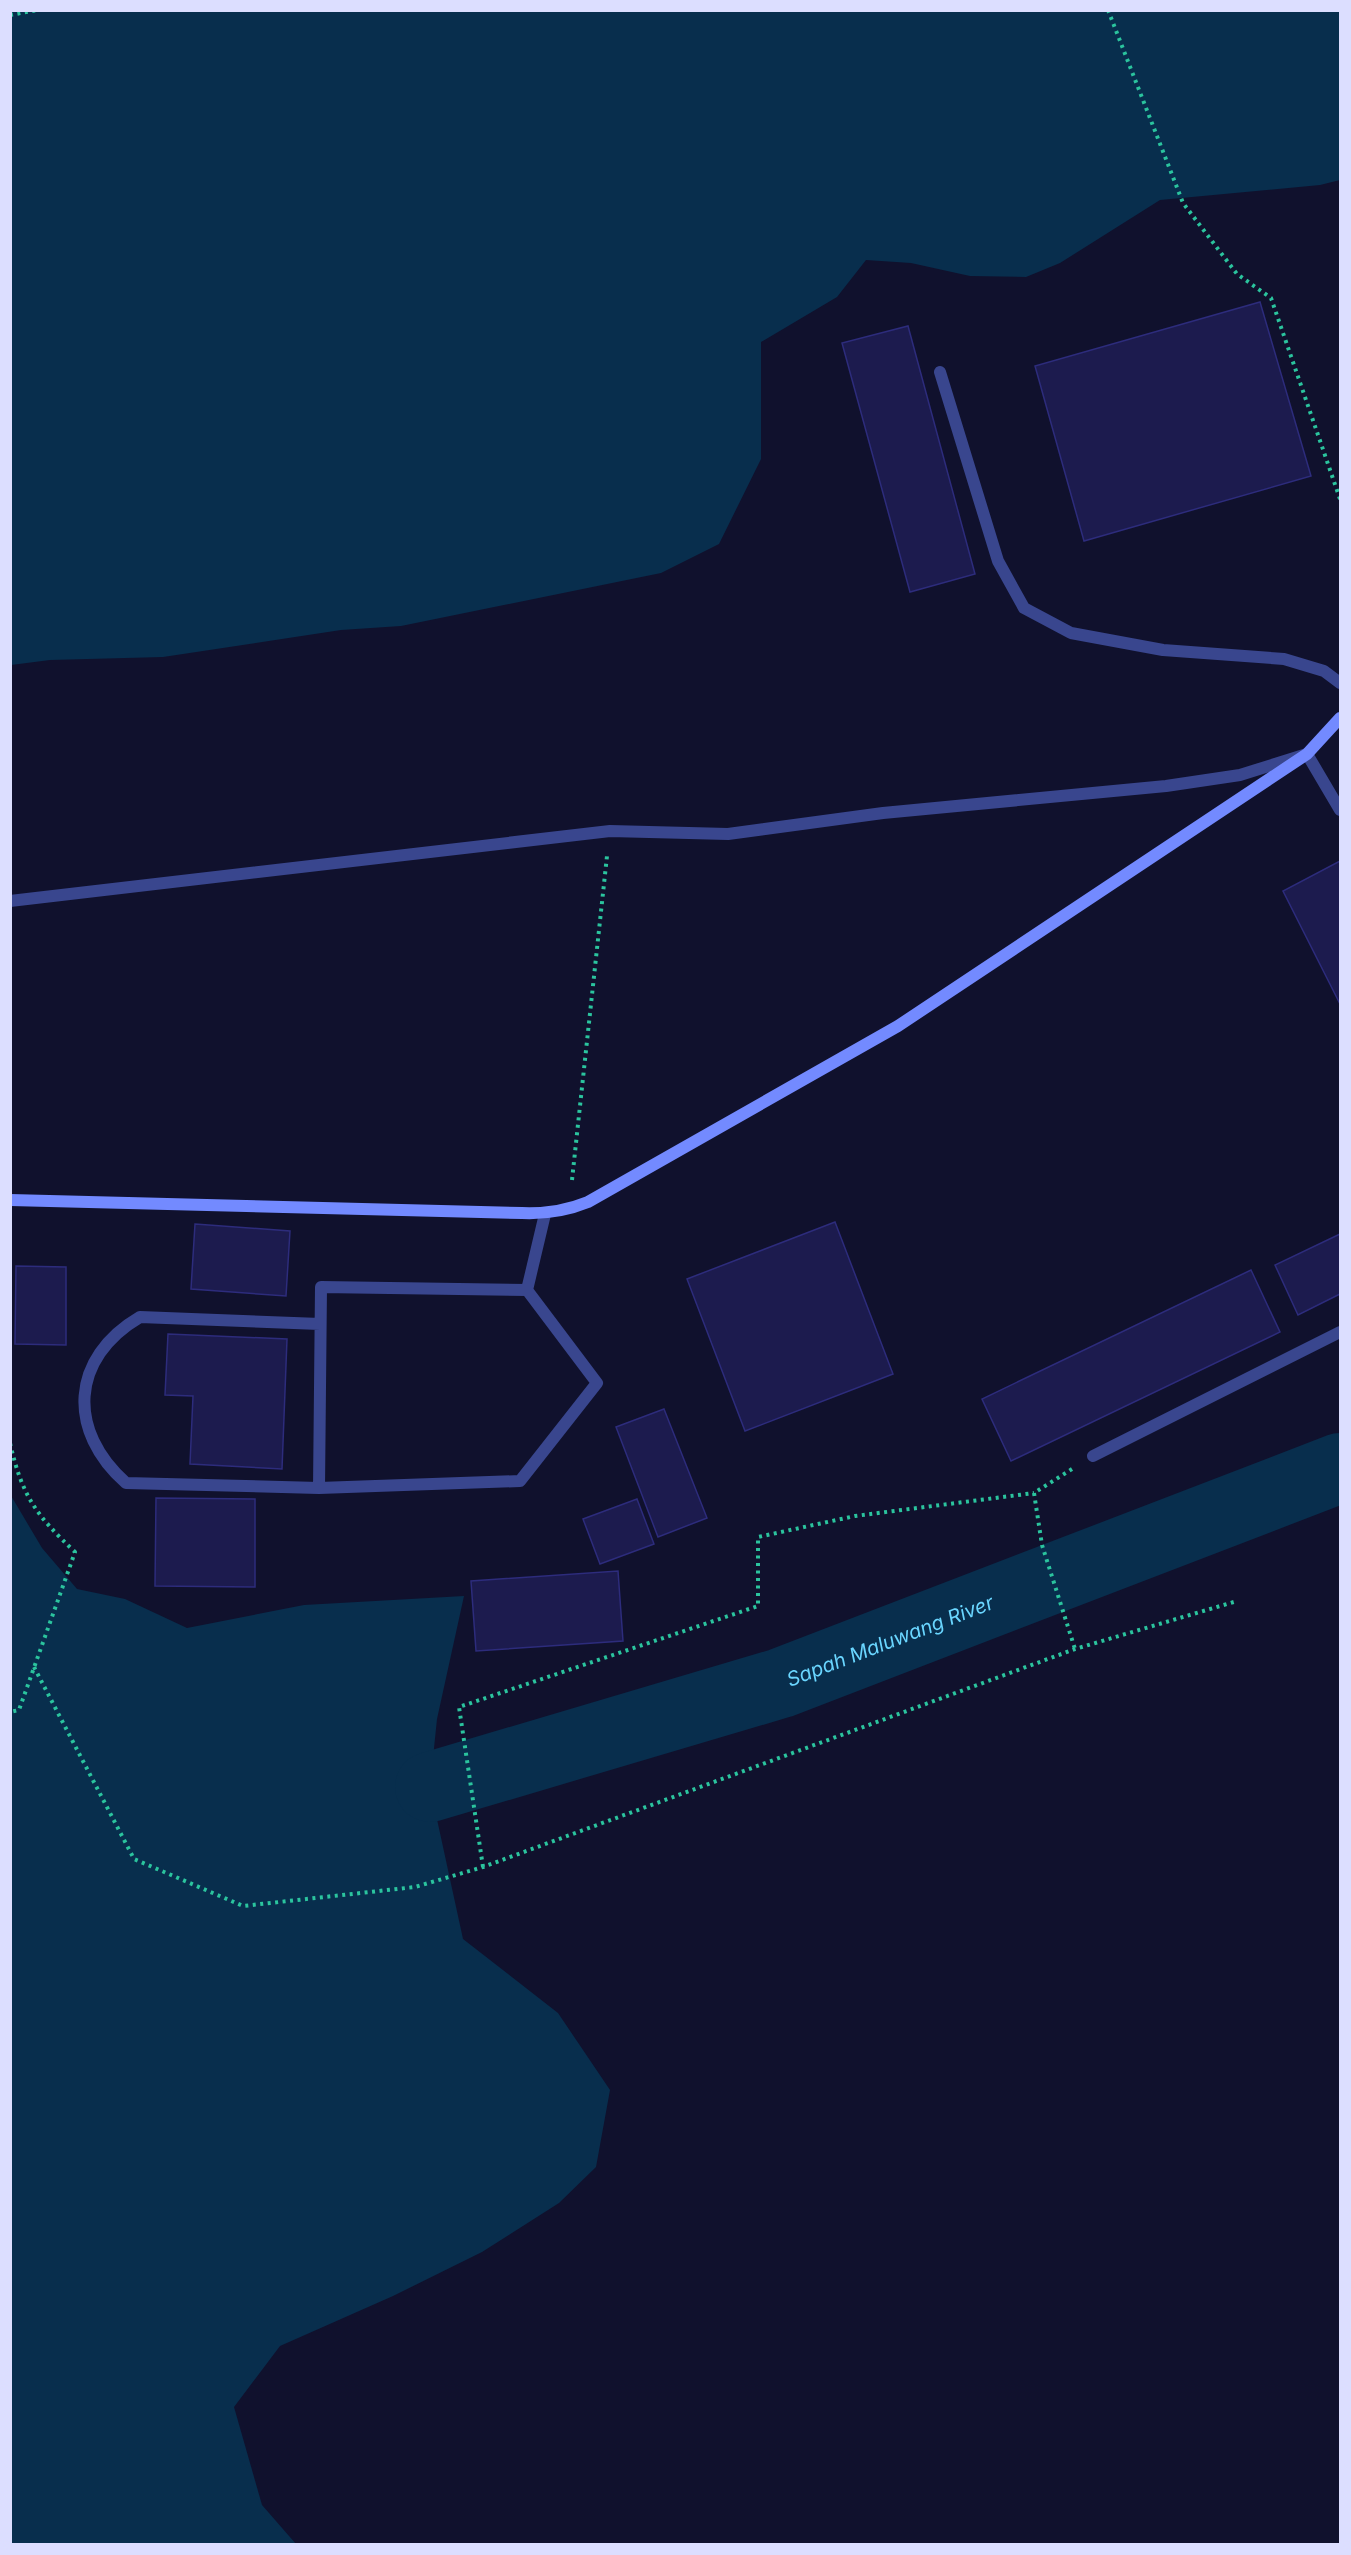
<svg xmlns="http://www.w3.org/2000/svg" width="1351" height="2555" font-family="Inter,sans-serif">
<rect width="100%" height="100%" fill="#10112d"/>
<path fill="#082e4d" d="M10,11H1340V180L1320,185L1160,200L1060,263L1026,277L970,276L911,263L866,260L837,297L761,342V459L719,544L661,573L401,626L341,630L163,657L50,660L11,665Z
M10,1494L42,1548L77,1589L125,1599L187,1628L304,1605L464,1596L437,1719L430,1787L463,1939L558,2013L610,2090L596,2167L559,2203L482,2252L393,2296L280,2346L234,2407L262,2505L296,2544H11Z"/>
<g fill="none" stroke-linecap="round" stroke-linejoin="round">
<path stroke="#082e4d" stroke-width="70" id="s1" d="M430,1787L781,1683L1340,1468"/>
</g>
<path fill="#1c1b4e" stroke="#2d2c7c" stroke-width="1.5" d="M1260,302L1311,476L1084,541L1035,366Z
M908,326L975,574L910,592L842,343Z
M1340,861V1004L1283,891Z
M835,1222L893,1374L745,1431L687,1279Z
M195,1224L290,1231L286,1296L191,1289Z
M1340,1234V1294L1298,1315L1275,1265Z
M16,1266L66,1267V1345L15,1344Z
M1251,1270L1280,1332L1011,1461L982,1399Z
M168,1334L287,1339L282,1469L190,1464L193,1396L165,1395Z
M664,1409L707,1518L658,1537L616,1427Z
M156,1498L255,1499V1587L155,1586Z
M637,1499L654,1544L600,1564L583,1519Z
M618,1571L623,1641L476,1651L471,1581Z"/>
<g fill="none" stroke-linecap="round" stroke-linejoin="round">
<path stroke="#2bc49e" stroke-width="4" stroke-dasharray="3 4.5" stroke-linecap="butt" d="M1108,10L1183,203L1237,274L1271,298L1340,499
M10,15L38,10
M572,1180L607,856
M10,1443C22,1496 36,1515 75,1552L19,1710L10,1712
M1072,1469L1034,1493L1042,1545L1075,1649
M34,1667L134,1859L243,1906L415,1887L483,1867L1075,1649L1237,1601
M483,1867L459,1707L758,1606V1537L855,1516L1034,1493"/>
<path stroke="#39468e" stroke-width="12" d="M940,372L998,561L1024,608L1071,633L1163,650L1284,659L1324,671L1340,683
M527,1290L545,1214
M320,1324L140,1317C70,1358 67,1431 126,1483L319,1488L520,1481L597,1383L527,1290
M319,1488L321,1287L527,1290"/>
<path stroke="#39468e" stroke-width="12" d="M10,901L610,831L728,834L883,813L1166,786L1240,775L1307,754L1340,810
M1093,1456L1340,1332"/>
<path stroke="#738aff" stroke-width="12" d="M10,1200L522,1213C546,1214 566,1211 588,1202L898,1026L1307,754L1340,718"/>
</g>
<g text-anchor="middle" stroke-width="5" stroke-linejoin="round" paint-order="stroke">
<g font-size="20" font-style="italic" fill="#6ad6ff" stroke="#10112d">
<text dy="7" stroke="none"><textPath href="#s1" startOffset="483">Sapah Maluwang River</textPath></text>
</g>
</g>
<rect width="1351" height="2555" fill="none" stroke="#dcdeff" stroke-width="24"/>
</svg>
